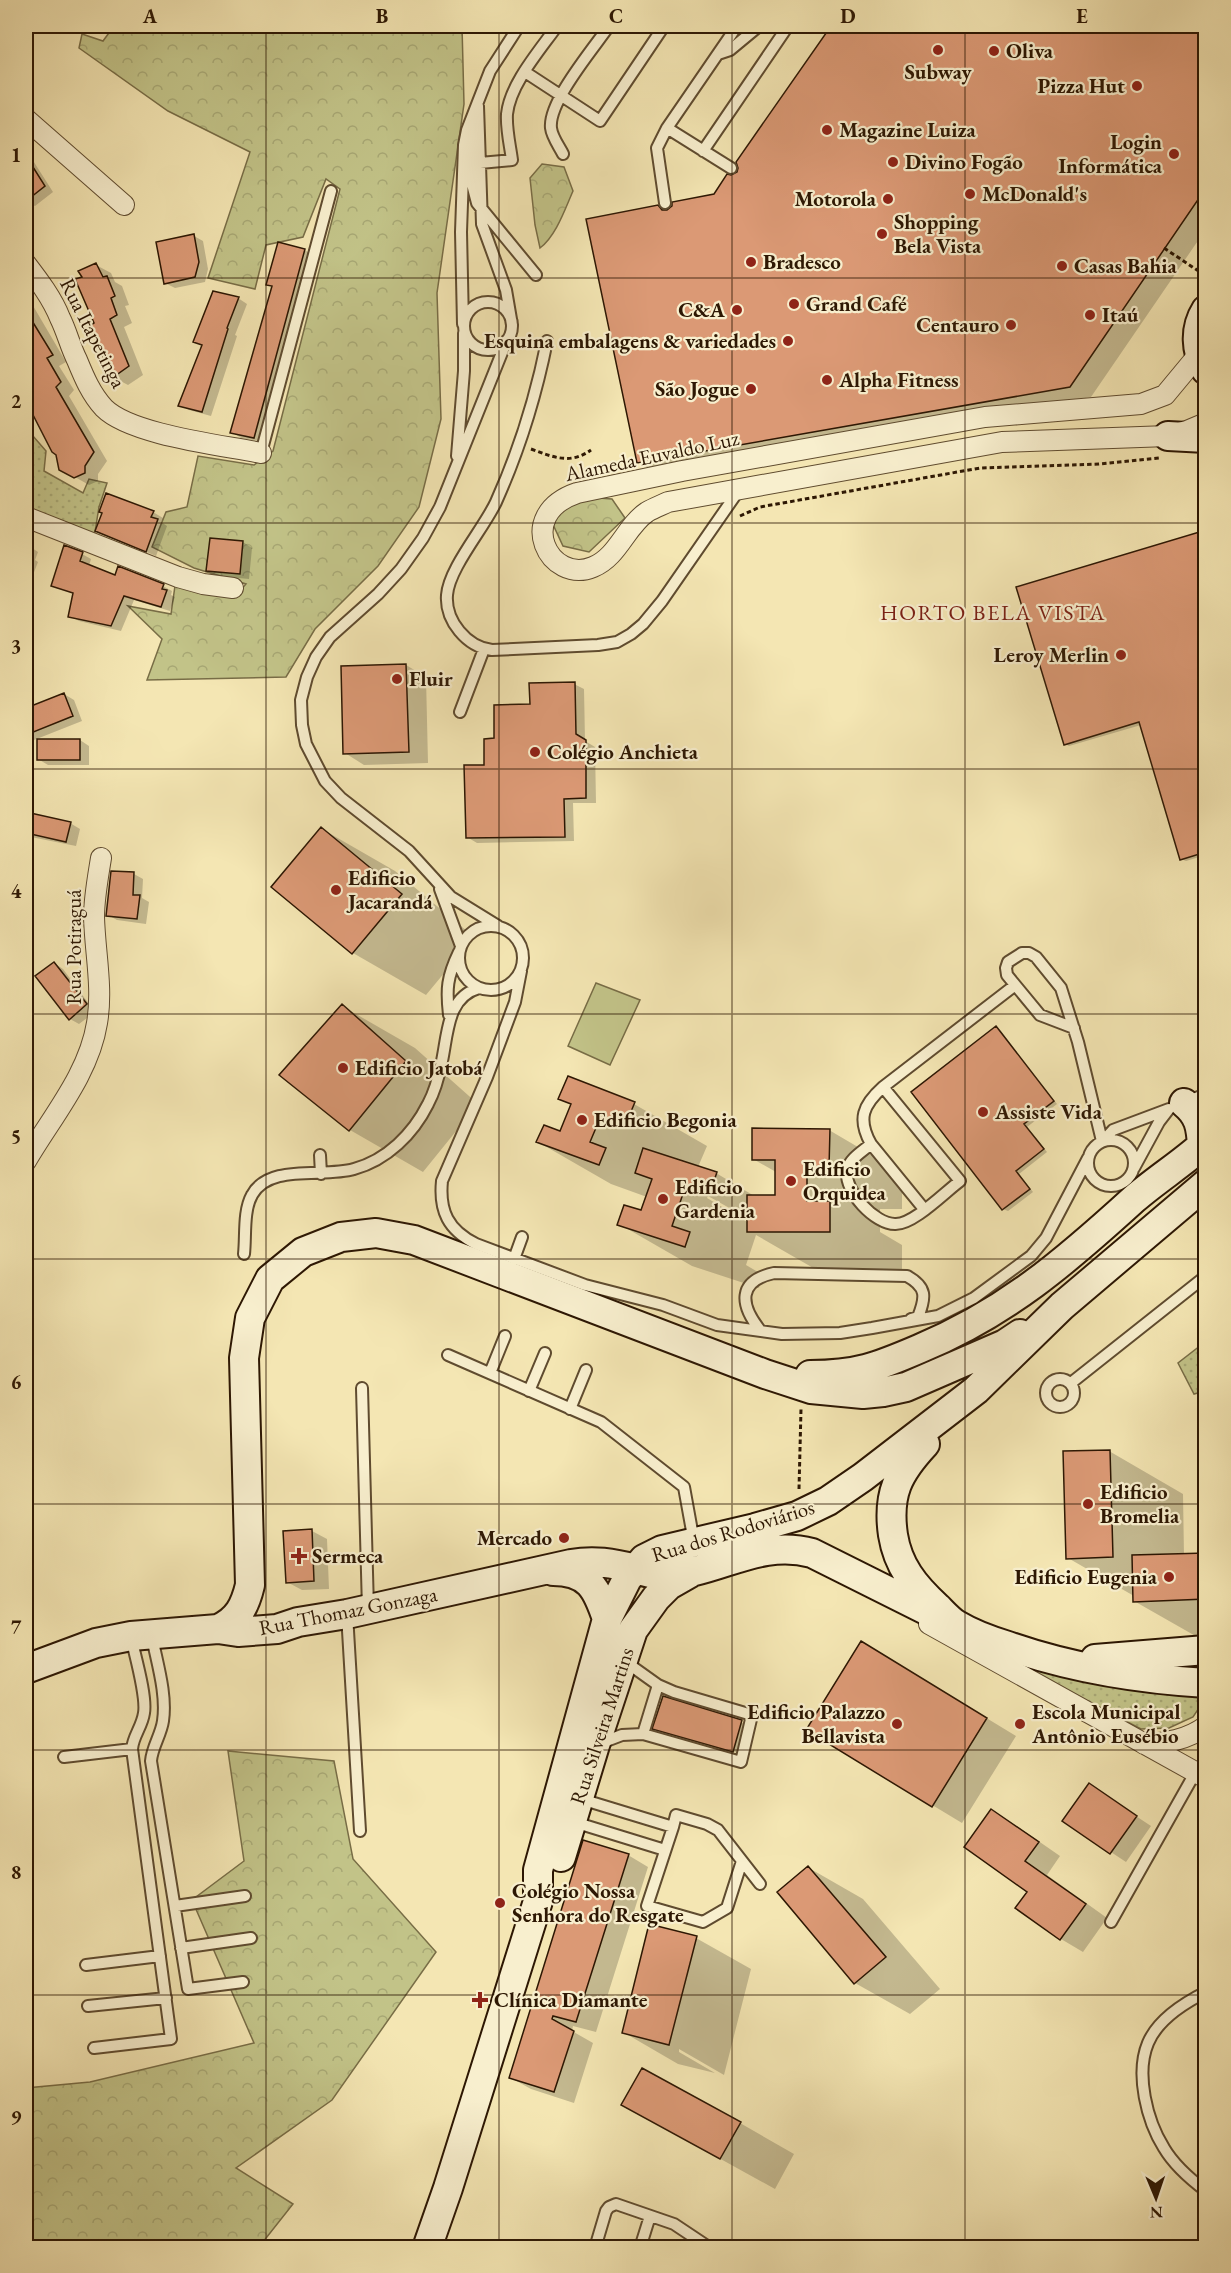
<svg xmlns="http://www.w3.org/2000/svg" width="1231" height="2273" font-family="'EB Garamond',serif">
<defs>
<pattern id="grass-dots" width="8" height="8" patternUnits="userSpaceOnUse" patternTransform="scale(1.5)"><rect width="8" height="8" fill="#c2c388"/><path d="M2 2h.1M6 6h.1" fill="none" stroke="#a7a774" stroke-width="1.8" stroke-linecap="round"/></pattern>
<pattern id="forest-crowns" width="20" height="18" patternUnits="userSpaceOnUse" patternTransform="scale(1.5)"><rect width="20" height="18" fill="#c2c388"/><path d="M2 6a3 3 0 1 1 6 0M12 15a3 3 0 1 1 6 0" fill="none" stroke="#a7a774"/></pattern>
</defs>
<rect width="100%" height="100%" fill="#f4e6b3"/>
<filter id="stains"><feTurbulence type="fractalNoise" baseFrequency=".00333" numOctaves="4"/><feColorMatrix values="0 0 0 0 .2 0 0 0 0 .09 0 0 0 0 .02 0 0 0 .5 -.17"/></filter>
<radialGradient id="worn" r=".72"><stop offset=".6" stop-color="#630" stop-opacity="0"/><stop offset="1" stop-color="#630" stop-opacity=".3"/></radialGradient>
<path fill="url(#grass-dots)" stroke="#786d46" stroke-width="1.5" d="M26,428L46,451L44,471L83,493L89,479L107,483L99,507L94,538L26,510Z
M1205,1342V1391L1194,1394L1178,1363Z
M1002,1657L1205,1690V1699L1193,1717L1169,1728L1141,1729Z"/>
<path fill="url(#forest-crowns)" stroke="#786d46" stroke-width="1.5" d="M114,26H462L464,104L437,293L441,419L419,507L378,566L315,629L286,677L147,680L162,639L128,606L171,614L175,586L234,598L246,584L194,568L152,547L166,512L187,507L198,456L254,465L273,451L340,189L326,179L303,237L266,245L255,289L208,278L250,152L168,111L79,48L82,34L103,41Z
M542,164L564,167L573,191C565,209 556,236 540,248L535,225L530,178Z
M585,497L612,499L625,518L589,552L563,546L550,518Z
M228,1751L334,1761L353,1859L436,1952L332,2100L236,2168L293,2204L259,2247L26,2248V2088L90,2082L254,2043L192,1900L244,1861Z"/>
<path fill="#c2c388" stroke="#786d46" stroke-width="1.5" d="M596,983L640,1000L610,1065L568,1046Z"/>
<path fill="#0003" fill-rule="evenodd" d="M833,26H1206V229L1091,397L658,474L638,462L658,206L667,212L715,195L738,173L740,168L737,162Z
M26,155L32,159L53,192L35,206L26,201Z
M194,236L203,241L208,269L205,282L175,288L165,283Z
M304,250L314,255L264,442L241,438L232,432L273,287L268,284Z
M96,265L111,273L115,282L122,286L129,305L125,306L132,323L124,327L143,375L128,385L113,377L96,323Z
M238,298L247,304L235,335L237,336L211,416L189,410L180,405L203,346L195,341Z
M26,301L32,304L66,362L59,366L74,390L69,396L107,461L98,474V481L89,485L61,469L57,454L34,416L26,412Z
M153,512L163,518L161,522L167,526L156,556L97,531Z
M1206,532V855L1186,861L1181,859L1141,725L1069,746L1065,744Z
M243,542L252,548L249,579L218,576L208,571Z
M26,544L38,552L35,560L38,562L29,585L26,583Z
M82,554L91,559L89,566L116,577L163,586L172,591L171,595L175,597L170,611L134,600L121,631L79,621L70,616L74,594L52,585Z
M406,665L426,677L428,763L364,765L345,753L342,667Z
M574,684L584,689L585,741L595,747L596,803H573L574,841L477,843L467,837L486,766L496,740L531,706Z
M64,694L74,700L82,721L34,740L26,736V703L30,708Z
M80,740L89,746V765H48L38,759Z
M26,813L70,823L80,829L76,846L31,837L26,833Z
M322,829L395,871L474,937L426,995L353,953Z
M134,874L143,879L142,898L149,902L146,924L117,920L108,915Z
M54,963L63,969L95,1012L79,1024L70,1019Z
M342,1006L415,1048L478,1104L423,1172L350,1130L282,1075Z
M997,1028L1001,1031L1057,1104L1027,1127L1047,1152L1019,1174L1033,1192L1008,1211L1003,1209Z
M560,1098L634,1104L707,1146L698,1167L716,1173L756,1197H776V1172L753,1159L829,1130L902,1173V1209H880V1232L902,1245V1274L822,1273L756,1235L746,1265L763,1275L759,1288L692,1266L619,1224L642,1212L647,1197L611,1184L538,1142L561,1133L572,1105ZM708,1196L749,1219V1223L707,1198Z
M1109,1451L1183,1494L1184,1555L1206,1554V1642L1134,1601V1596L1068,1558Z
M312,1531L327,1539L329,1589L302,1590L287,1582Z
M891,1660L1016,1736L962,1823L808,1730Z
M664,1697L746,1724L738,1753L658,1731Z
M1089,1785L1151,1826L1126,1862L1064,1821Z
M992,1811L1014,1824L1060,1856L1047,1875L1107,1918L1083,1952L1061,1939L1029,1891Z
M628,1855L648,1867L596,2032L573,2026L572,2031L593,2043L574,2103L531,2089L511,2078Z
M809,1868L863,1899L940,1989L910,2014L855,1983L779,1893Z
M696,1938L751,1969L724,2075L679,2049V2052L715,2073L678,2064L623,2032Z
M623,2105L740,2123L794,2154L775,2189Z"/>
<path fill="#db9975" stroke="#2d1703" stroke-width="1.5" d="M831,26H1206V188L1070,387L637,463L586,219L658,205L662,210H667L672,206V202L714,194L727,174L731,175L737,172L738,168L736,162Z
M26,156L45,186L26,201Z
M194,234L199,262L195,277L164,284L156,242Z
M278,242L305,249L254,438L230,433L272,286L266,285Z
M96,263L103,277L107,276L115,296L111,298L117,315L110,319L129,366L112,378L90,326L94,323L75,279L82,277L78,271Z
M213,291L239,297L227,328L228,329L202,412L178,406L202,345L193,342Z
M26,311L53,355L47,358L61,382L56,387L94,452L85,466V473L74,478L59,470L56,455L52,452L32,413L26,416Z
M106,493L154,511L151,517L158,519L146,552L95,531L102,513L99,512Z
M1206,530V852L1180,860L1139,722L1064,745L1016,587Z
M210,538L243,541L240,574L206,571Z
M64,545L83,552L80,561L115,575L118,566L164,584L162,589L167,590L161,607L124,596L111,626L68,617L73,593L51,586Z
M406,664L409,752L343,754L341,666Z
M575,682L576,734L586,740V798L564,799L565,837L466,838L464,765H484V739L494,738V705L530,704L529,683Z
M64,693L73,716L26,735V708Z
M37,739H80V760H37Z
M26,812L71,822L66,842L26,833Z
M321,827L402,894L352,954L271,887Z
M111,871L134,872L133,895H140L137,919L106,916Z
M54,962L87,1004L69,1020L35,976Z
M342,1004L406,1061L349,1131L279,1075Z
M996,1026L1054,1101L1024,1124L1044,1149L1016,1171L1030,1189L1002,1210L911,1092Z
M568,1076L635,1102L625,1126L601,1116L590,1142L606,1148L599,1165L536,1142L544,1125L560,1131L571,1104L558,1099Z
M752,1128L830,1129L829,1168L807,1167V1201H830V1232H747V1195H775V1160H752Z
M643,1148L717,1172L710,1193L686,1185L672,1226L690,1232L685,1247L617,1225L624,1205L641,1210L652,1179L635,1173Z
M1110,1450L1113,1557L1066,1559L1063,1451Z
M312,1529L314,1581L286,1583L283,1531Z
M1206,1553V1599L1133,1602L1132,1555Z
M861,1641L987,1718L932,1807L806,1730Z
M663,1696L742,1720L733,1752L652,1729Z
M1089,1783L1137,1816L1110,1854L1062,1821Z
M991,1809L1039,1842L1025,1861L1086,1904L1060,1940L1015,1908L1027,1892L964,1847Z
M583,1840L629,1854L576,2022L553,2016L552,2019L574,2031L554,2092L509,2078Z
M808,1866L886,1957L854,1984L777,1892Z
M649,1924L697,1936L669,2045L622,2033Z
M642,2068L741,2122L720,2159L621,2105Z"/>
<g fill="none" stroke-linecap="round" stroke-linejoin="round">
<defs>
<path id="lane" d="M718,54L730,50L759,26
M525,72L600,121L664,26
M478,106L482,224L506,290L512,325
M472,131V184L477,203L536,275
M703,151L788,26
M563,154C559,146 552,137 551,128C548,102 593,49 609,26
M480,163L512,160C510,145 506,129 507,114C510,84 540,50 557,26
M731,168L667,128L737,26
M665,203L657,148L667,128
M464 326a24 24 0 1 1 48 0a24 24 0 1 1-48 0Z
M463,324L461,232L464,145L467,130L490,71L519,26
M547,341C536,396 519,451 496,502C484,528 449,568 447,595C445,621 467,647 492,650L598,645L617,642L631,634L643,624L662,601L739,490
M261,453L331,191
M457,456L464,371V333
M460,712L484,649
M440,889L461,946
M498,926L451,897L409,851L341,798L325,781L306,744L302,725L301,700L307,677L316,657L330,637L378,594L401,569L423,538L440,507L507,340
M459 958a32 32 0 1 1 64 0a32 32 0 1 1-64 0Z
M521,971L515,1002L487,1077L442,1181C439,1211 448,1230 476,1244L585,1285L663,1305L717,1325L782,1334L840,1333L872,1328L938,1316L974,1298L1031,1256L1046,1238L1088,1158
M449,1015C446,989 447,977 459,952
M1074,1028L1040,1015L1007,975L1006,968L1008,962L1022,953H1029L1036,957L1061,988L1078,1042L1102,1141
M1186,1102L1206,1094
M1088 1163a23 23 0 1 1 46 0a23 23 0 1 1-46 0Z
M1103,1141L1113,1130L1169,1109L1159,1122L1134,1168
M871,1144C863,1151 849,1159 847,1170C844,1192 875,1224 895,1224C913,1225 945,1192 960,1181L883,1087
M320,1155L321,1174
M924,1209L871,1144C857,1119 863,1105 883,1087L1014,986
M244,1254C246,1236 243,1211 252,1195C269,1163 324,1178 354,1169C387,1160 413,1134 428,1104C435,1091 439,1076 442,1061C448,1033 447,997 479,988
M514,1259L522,1237
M760,1330C740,1305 737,1281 774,1273L907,1276C927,1287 926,1297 918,1317L911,1319
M448,1355L601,1422L684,1487L694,1542
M490,1373L505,1336
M1046 1393a14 14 0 1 1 28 0a14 14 0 1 1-28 0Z
M1071,1383L1206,1276
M362,1388L368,1609
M529,1391L545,1353
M570,1409L586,1370
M347,1614L360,1831
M152,1637C157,1663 167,1694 163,1721C161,1735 152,1747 151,1761L188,1989L243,1982
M643,1734L658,1685
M601,1743L622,1735L643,1734L741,1762L752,1715L674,1692L658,1685L623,1660
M64,1757L132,1749
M581,1799L673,1827L647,1906L703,1922L727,1908L742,1861
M574,1822L665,1850
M673,1827L676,1815L707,1824L718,1830L760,1884
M175,1906L245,1896
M1111,1922L1195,1773
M181,1948L251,1938
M86,1965L160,1956
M1206,1992C1184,2003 1158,2019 1148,2043C1135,2074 1147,2121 1164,2148C1174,2165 1190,2179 1206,2191
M88,2006L166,1998
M94,2048L171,2039L132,1749C133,1736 142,1727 144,1713C147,1696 135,1656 131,1637
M595,2248L606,2211L609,2207L616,2204L674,2224L710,2248
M640,2248L650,2216"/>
<path id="street" d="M26,119L124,205
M26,264C39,281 52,298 60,318C67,332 70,346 77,360C84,377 91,394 104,408C131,435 222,445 261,453
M1199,354L1165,395L1141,404L985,417L682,471L577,493C513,515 550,585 593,567C618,557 626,526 647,512C654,508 662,505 668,502L1002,442L1168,436L1187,431L1206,423
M26,517L178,577L203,584L233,588
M26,1161C51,1118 89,1074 97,1023C103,988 95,953 94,917C94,898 98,877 101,858
M929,1624L1206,1778
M1144,1744C1166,1743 1187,1740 1206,1726"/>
<path id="secondary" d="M1206,310C1194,329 1196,351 1206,370
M1168,436L1206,438
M1184,1103C1199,1115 1201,1127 1202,1146
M810,1375C857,1375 877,1367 919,1349C1006,1313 1066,1261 1134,1199C1157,1179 1183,1163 1206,1142
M925,1444C898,1473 887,1494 893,1535C898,1566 914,1586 937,1607C943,1613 950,1621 957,1625C972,1634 991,1641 1008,1646C1071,1668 1139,1679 1206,1683
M553,1571C589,1571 597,1589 607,1619
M218,1629C238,1620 245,1606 250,1585L244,1358L250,1318L270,1279L303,1252L341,1237L376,1233L414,1240L765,1374L811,1389L863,1394L883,1392L906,1387L1005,1344L1020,1334
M1095,1659L1206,1650
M26,1669L96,1643L131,1636L218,1629L238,1632L277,1629L298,1622L347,1614L571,1564C594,1560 613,1563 635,1569C644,1571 653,1575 663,1575C716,1575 757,1538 812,1553L956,1625
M561,1857L595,1745L633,1630L656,1598L669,1585L690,1573
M427,2248L448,2188L538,1901V1870L607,1619L627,1579L644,1559L662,1550L755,1528L797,1516L828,1501L863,1477L976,1390L1062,1306L1206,1184"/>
</defs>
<use href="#lane" stroke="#5f4b2f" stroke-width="14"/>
<use href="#street" stroke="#5f4b2f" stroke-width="22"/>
<use href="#secondary" stroke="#2d1703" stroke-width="32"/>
<path stroke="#2d1703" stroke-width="3" stroke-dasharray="4.5 3" stroke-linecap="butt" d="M1164,248L1206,276
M531,449C553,457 570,465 591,450
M740,516L760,507L980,468L1099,464L1159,458
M799,1489L801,1409"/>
<use href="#lane" stroke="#f8efce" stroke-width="10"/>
<use href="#street" stroke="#f8efce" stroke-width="20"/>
<use href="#secondary" stroke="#f8efce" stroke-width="28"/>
</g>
<path fill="none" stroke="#2d1703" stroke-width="1.5" stroke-opacity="0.55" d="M266,26V2248M499,26V2248M732,26V2248M965,26V2248M26,278H1206M26,523H1206M26,769H1206M26,1014H1206M26,1259H1206M26,1504H1206M26,1750H1206M26,1995H1206"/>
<g fill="#8f2418" stroke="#f8efce" stroke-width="2">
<circle cx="938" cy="50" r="6"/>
<circle cx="994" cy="51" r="6"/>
<circle cx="1137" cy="86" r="6"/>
<circle cx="827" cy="130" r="6"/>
<circle cx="1174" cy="154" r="6"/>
<circle cx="893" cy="162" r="6"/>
<circle cx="970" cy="194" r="6"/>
<circle cx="888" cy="199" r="6"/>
<circle cx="882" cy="234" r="6"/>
<circle cx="751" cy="262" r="6"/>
<circle cx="1062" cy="266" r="6"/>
<circle cx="794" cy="304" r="6"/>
<circle cx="737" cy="310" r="6"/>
<circle cx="1090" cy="315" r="6"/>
<circle cx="1011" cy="325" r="6"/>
<circle cx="788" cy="341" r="6"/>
<circle cx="827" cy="380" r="6"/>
<circle cx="751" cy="389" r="6"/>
<circle cx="1121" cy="655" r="6"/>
<circle cx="397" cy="679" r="6"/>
<circle cx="535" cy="752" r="6"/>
<circle cx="336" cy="890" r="6"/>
<circle cx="343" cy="1068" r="6"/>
<circle cx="983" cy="1112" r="6"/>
<circle cx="582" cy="1120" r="6"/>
<circle cx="791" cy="1181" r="6"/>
<circle cx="663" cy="1199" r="6"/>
<circle cx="1088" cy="1504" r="6"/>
<circle cx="564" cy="1538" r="6"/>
<path d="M296 1547h6v6h6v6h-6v6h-6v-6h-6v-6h6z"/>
<circle cx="1169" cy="1577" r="6"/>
<circle cx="897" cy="1724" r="6"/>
<circle cx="1020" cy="1724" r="6"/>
<circle cx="500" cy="1903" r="6"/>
<path d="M477 1991h6v6h6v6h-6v6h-6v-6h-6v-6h6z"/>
</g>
<g text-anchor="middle" stroke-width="4.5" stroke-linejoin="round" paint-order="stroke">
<g font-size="21" font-weight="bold" fill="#2d1703" stroke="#f8efce" text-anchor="start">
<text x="1006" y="58">Oliva</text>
<text x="938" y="79" text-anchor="middle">Subway</text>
<text x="1125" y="93" text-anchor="end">Pizza Hut</text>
<text x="839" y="137">Magazine Luiza</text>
<text x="1162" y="149" text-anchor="end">Login<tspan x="1162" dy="24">Informática</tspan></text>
<text x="905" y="169">Divino Fogão</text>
<text x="982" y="201">McDonald's</text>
<text x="876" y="206" text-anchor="end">Motorola</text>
<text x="894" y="229">Shopping<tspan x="894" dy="24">Bela Vista</tspan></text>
<text x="763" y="269">Bradesco</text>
<text x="1074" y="273">Casas Bahia</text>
<text x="806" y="311">Grand Café</text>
<text x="725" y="317" text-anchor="end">C&amp;A</text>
<text x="1102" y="322">Itaú</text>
<text x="999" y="332" text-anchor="end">Centauro</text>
<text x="776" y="348" text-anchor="end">Esquina embalagens &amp; variedades</text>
<text x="839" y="387">Alpha Fitness</text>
<text x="739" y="396" text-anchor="end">São Jogue</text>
<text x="1109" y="662" text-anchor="end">Leroy Merlin</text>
<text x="409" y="686">Fluir</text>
<text x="547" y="759">Colégio Anchieta</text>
<text x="348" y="885">Edificio<tspan x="348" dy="24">Jacarandá</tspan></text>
<text x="355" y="1075">Edificio Jatobá</text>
<text x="995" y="1119">Assiste Vida</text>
<text x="594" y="1127">Edificio Begonia</text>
<text x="803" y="1176">Edificio<tspan x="803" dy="24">Orquidea</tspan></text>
<text x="675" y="1194">Edificio<tspan x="675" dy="24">Gardenia</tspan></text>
<text x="1100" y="1499">Edificio<tspan x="1100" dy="24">Bromelia</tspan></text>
<text x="552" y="1545" text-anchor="end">Mercado</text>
<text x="312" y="1563">Sermeca</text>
<text x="1157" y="1584" text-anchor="end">Edificio Eugenia</text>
<text x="885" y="1719" text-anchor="end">Edificio Palazzo<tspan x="885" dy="24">Bellavista</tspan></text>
<text x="1032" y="1719">Escola Municipal<tspan x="1032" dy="24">Antônio Eusébio</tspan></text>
<text x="512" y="1898">Colégio Nossa<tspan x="512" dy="24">Senhora do Resgate</tspan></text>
<text x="494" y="2007">Clínica Diamante</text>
</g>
<g font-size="21" fill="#2d1703" stroke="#f8efce">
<text transform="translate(93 333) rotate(63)" y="7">Rua Itapetinga</text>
<text transform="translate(652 456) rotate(-12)" y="7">Alameda Euvaldo Luz</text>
<text transform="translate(74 947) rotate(-90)" y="7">Rua Potiraguá</text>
<text transform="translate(733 1531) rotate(-17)" y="7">Rua dos Rodoviários</text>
<text transform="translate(348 1611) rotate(-11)" y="7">Rua Thomaz Gonzaga</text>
<text transform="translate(602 1726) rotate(-72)" y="7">Rua Silveira Martins</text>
</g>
<g font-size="22" letter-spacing="1.5" fill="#7a1f14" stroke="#f8efce">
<text x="993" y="620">HORTO BELA VISTA</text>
</g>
</g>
<rect width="1231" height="2273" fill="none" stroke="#f4e6b3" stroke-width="66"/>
<g transform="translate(1156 2198) rotate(178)" stroke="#f8efce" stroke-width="4.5" paint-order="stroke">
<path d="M0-4.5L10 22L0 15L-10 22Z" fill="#2d1703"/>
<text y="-9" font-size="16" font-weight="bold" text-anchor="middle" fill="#2d1703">N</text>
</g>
<rect x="33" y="33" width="1165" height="2207" fill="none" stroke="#2d1703" stroke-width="2"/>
<g font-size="20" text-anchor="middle" font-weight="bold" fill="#2d1703">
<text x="150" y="23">A</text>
<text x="382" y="23">B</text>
<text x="616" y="23">C</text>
<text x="848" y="23">D</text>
<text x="1082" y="23">E</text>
<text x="16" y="162">1</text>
<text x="16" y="408">2</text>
<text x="16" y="653">3</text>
<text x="16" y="898">4</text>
<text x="16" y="1143">5</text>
<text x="16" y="1389">6</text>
<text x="16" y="1634">7</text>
<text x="16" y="1879">8</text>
<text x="16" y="2124">9</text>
</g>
<rect width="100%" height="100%" filter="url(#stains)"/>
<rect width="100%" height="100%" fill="url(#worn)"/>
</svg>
